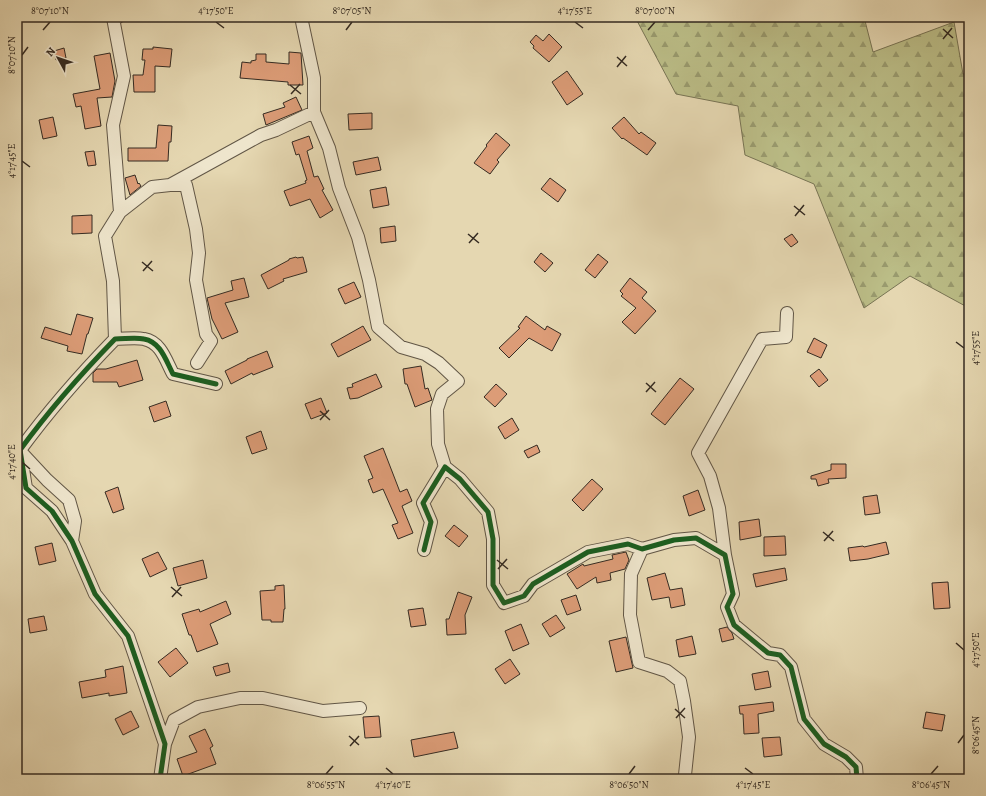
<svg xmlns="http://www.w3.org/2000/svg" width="986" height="796" font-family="Alegreya,serif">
<defs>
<pattern id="forest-firs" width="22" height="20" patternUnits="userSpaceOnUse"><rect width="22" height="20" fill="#bbbd87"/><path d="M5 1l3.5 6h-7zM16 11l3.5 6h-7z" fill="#999a6e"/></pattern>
</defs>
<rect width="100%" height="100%" fill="#e5d7b1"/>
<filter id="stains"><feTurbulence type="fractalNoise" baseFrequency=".005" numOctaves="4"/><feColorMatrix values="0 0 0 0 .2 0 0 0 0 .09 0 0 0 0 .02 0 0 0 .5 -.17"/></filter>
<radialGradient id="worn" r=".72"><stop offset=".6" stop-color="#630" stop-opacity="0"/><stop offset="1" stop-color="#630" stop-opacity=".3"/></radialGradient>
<path fill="url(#forest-firs)" stroke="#787454" d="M635,17H864L873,52L954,22L963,74H969V308L910,276L864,308L814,184L745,155L738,106L676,94Z"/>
<path fill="#dc9c77" stroke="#352b22" d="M549,34L562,47L549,62L533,48L534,46L530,42L536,35L543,41Z
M153,47L172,49L170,67L155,66V92H134L133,75H143L145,60H142L143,49H153Z
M64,48L66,58L56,60L54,51Z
M289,52L301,53L303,85H288V82L240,78L242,62L251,63V61L256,60V54H266V62L289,64Z
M110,53L115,81L112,97L97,98L101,126L85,129L81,106L76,107L73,94L100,89L94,56Z
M567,71L583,94L567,105L552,82Z
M296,97L302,110L266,125L263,114L285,107L283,103Z
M372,113V129L349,130L348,114Z
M53,117L57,136L43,139L39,120Z
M624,117L639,134L641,132L656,143L647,155L623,138L622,139L612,128Z
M158,125L172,126L171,142H169L168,161H128V148H156Z
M496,133L510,145L497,160L499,162L490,174L474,163L487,146L486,145Z
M309,136L313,148L307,151L314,177L318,176L324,189L322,190L333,210L320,218L310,199L290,206L284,191L306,183L305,181L307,180L299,154L296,155L292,142Z
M94,151L96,165L88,166L85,152Z
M378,157L381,170L356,175L353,162Z
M135,175L138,184L139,183L141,186L130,195L125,178Z
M550,178L566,190L558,202L541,189Z
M386,187L389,205L373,208L370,190Z
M92,215V233L72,234V216Z
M395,226L396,241L381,243L380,228Z
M792,234L798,242L791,247L784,239Z
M541,253L553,263L545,272L534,262Z
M598,254L608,262L595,278L585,270Z
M296,257L297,258L303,257L307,272L283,279L284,281L268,289L261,275L289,260V259Z
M244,278L249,297L225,303L238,332L222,339L212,319L207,298L233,290L231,281Z
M630,278L647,292L642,298L656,311L635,334L622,322L636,308L621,296L623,294L620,291Z
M354,282L361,297L345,304L338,289Z
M77,314L93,318L88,334H87L82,354L67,351L68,346L41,338L45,327L71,335Z
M526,316L545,330L547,326L561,334L552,351L529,338L509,358L499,348L520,328L518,327Z
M363,326L371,340L338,357L331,344Z
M814,338L827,345L821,358L807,352Z
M267,351L273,367L253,375L252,373L231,384L225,371L247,360V359Z
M137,360L143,380L119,387L117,382H93V373L97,369H106Z
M421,366L425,389L428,388L432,400L415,407L407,384H405L403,369Z
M819,369L828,380L819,387L810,376Z
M376,374L382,387L358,398L350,399L347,388L353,387L352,384Z
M680,378L694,389L665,425L651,414Z
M496,384L507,394L495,407L484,397Z
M321,398L327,413L311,419L305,404Z
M166,401L171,416L154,422L149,407Z
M512,418L519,430L505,439L498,427Z
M261,431L267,449L252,454L246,437Z
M537,445L540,452L528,458L524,451Z
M383,448L400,492L407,489L412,501L402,506L413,533L398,539L392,525L398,523L383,489L373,493L368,480L373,478L364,456Z
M831,464H846V478L828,479L829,483L818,486L816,479H811V476L831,470Z
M592,479L603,489L583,511L572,500Z
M118,487L124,509L113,513L105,492Z
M698,490L705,510L689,516L683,496Z
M877,495L880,513L865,515L863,497Z
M759,519L761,536L740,540L739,522Z
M454,525L468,536L459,547L445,536Z
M785,536L786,555L764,556V537Z
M886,542L889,554L868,559L850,561L848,548L863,546L864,547Z
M52,543L56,561L39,565L35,547Z
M158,552L167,569L150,577L142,559Z
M626,552L629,560L625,569L610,573L611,580L597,583L596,577L577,589L567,574L583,564L584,566L613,559L612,555Z
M203,560L207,578L178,586L173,568Z
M785,568L787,580L756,587L753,574Z
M665,573L670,590L682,588L685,605L671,608L669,597L652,600L647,578Z
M948,582L950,608L934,609L932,583Z
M284,585L285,609H284L283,622H271V620H262L260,591L275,590V586Z
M458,592L472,597L465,615L466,634L447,635L446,619H449Z
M576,595L581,610L567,615L561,600Z
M226,601L231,614L210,624L218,644L197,652L191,635H189L182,614L199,609L200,612Z
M423,608L426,625L411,627L408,610Z
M556,615L565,628L550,637L542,624Z
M44,616L47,630L30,633L28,619Z
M521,624L529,644L513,651L505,631Z
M727,627L732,633L734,639L722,642L719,629Z
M692,636L696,654L679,657L676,640Z
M626,637L633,668L616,672L609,641Z
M176,648L188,663L170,677L158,662Z
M510,659L520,674L505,684L495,669Z
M228,663L230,672L216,676L213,667Z
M123,666L127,693L109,696V693L82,698L79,682L106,677L105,670Z
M768,671L771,687L755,690L752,674Z
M773,702L774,711L758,714L759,733L744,734L743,714H740L739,706Z
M131,711L139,727L123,735L115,719Z
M926,712L945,715L942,731L923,728Z
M379,716L381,737L365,738L363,717Z
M205,729L213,746L210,748L216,764L183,776L177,759L197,752L189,736Z
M454,732L458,748L414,757L411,740Z
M780,737L782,755L764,757L762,738Z"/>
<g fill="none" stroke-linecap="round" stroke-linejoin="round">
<defs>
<path id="minor" d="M118,17L113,18L124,76L113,125L120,212
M301,17L314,78V112L329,148L339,188L358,237L369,280L378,327L401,347L425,354L439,363L458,381L442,394L437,409L438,444L445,467
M171,185H186L196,229L199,253L196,280L206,334L211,341L197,363
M115,339L113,281L105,236L120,212L152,187L170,185L261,135L276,130L314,112
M20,451L47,480L69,500L75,521L72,541
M642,549L631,574L630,615L639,662L667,671L680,681L684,701L689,737L685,775
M424,550L431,522L423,503L445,467L460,479L488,512L493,539V585L504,603L524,596L533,584L588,552L628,544L642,549L674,540L696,538L725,555L733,594L727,607L734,625L768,653L780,655L791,667L804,719L824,744L846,757L856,767L857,779
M725,555L719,508L710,476L698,453L762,339L786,337L787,313
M165,744L174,720L198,707L240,698H263L323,711L360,708
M160,779L165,744L128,636L95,594L72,541L52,511L26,488L20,450C50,409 80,375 115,339C125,339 135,337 144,339C161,342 166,361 173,374L216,384"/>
</defs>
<use href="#minor" stroke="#615646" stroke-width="14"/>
<use href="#minor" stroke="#eee5cc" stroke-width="12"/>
<defs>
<path id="cycleway" d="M424,550L431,522L423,503L445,467L460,479L488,512L493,539V585L504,603L524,596L533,584L588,552L628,544L642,549L674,540L696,538L725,555L733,594L727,607L734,625L768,653L780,655L791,667L804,719L824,744L846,757L856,767L857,779
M160,779L165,744L128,636L95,594L72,541L52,511L26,488L20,450C50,409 80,375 115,339C125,339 135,337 144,339C161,342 166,361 173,374L216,384"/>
</defs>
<use href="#cycleway" stroke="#eee5cc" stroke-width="8"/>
<use href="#cycleway" stroke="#1b5e20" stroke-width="5"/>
</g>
<path fill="none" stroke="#352b22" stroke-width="1.5" d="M216,22L224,28M575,22L583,28M943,29L953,38M43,30L50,22M346,30L352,22M648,30L655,22M943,39L952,28M22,55L28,47M617,57L627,66M617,67L626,56M290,85L301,94M291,94L300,84M22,161L30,167M794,206L805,215M795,216L804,205M468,234L479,243M469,243L478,233M142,262L153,271M143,271L152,261M956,342L964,348M646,383L656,392M646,392L655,382M320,411L330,420M320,420L329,410M22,462L30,469M823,532L834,541M824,541L833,531M497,560L508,569M498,569L507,559M171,587L182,596M172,597L181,587M956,643L964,650M675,709L685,718M676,718L685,708M349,736L359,745M958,743L964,735M350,746L359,736M386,768L393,774M745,768L753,774M326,774L333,766M629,774L635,766M931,774L938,766"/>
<rect width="986" height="796" fill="none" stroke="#e5d7b1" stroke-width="44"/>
<g transform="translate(58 58) rotate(310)" stroke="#eee5cc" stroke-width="3" paint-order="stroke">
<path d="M0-3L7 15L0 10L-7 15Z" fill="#352b22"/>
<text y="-6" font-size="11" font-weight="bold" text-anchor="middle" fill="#352b22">N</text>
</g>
<rect x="22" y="22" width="942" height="752" fill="none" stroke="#352b22" stroke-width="1.5"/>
<g font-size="10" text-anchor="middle" fill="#352b22">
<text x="50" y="14">8°07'10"N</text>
<text x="216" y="14">4°17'50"E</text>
<text x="352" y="14">8°07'05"N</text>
<text x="575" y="14">4°17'55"E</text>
<text x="655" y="14">8°07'00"N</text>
<text transform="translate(11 55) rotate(-90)" y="4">8°07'10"N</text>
<text transform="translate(11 161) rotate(-90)" y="4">4°17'45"E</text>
<text transform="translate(975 348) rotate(-90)" y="4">4°17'55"E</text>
<text transform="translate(11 462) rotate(-90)" y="4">4°17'40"E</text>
<text transform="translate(975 650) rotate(-90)" y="4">4°17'50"E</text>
<text transform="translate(975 735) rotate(-90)" y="4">8°06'45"N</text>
<text x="326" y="788">8°06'55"N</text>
<text x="393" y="788">4°17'40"E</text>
<text x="629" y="788">8°06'50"N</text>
<text x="753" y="788">4°17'45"E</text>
<text x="931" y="788">8°06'45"N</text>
</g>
<rect width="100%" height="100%" filter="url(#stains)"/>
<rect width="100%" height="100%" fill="url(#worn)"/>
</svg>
